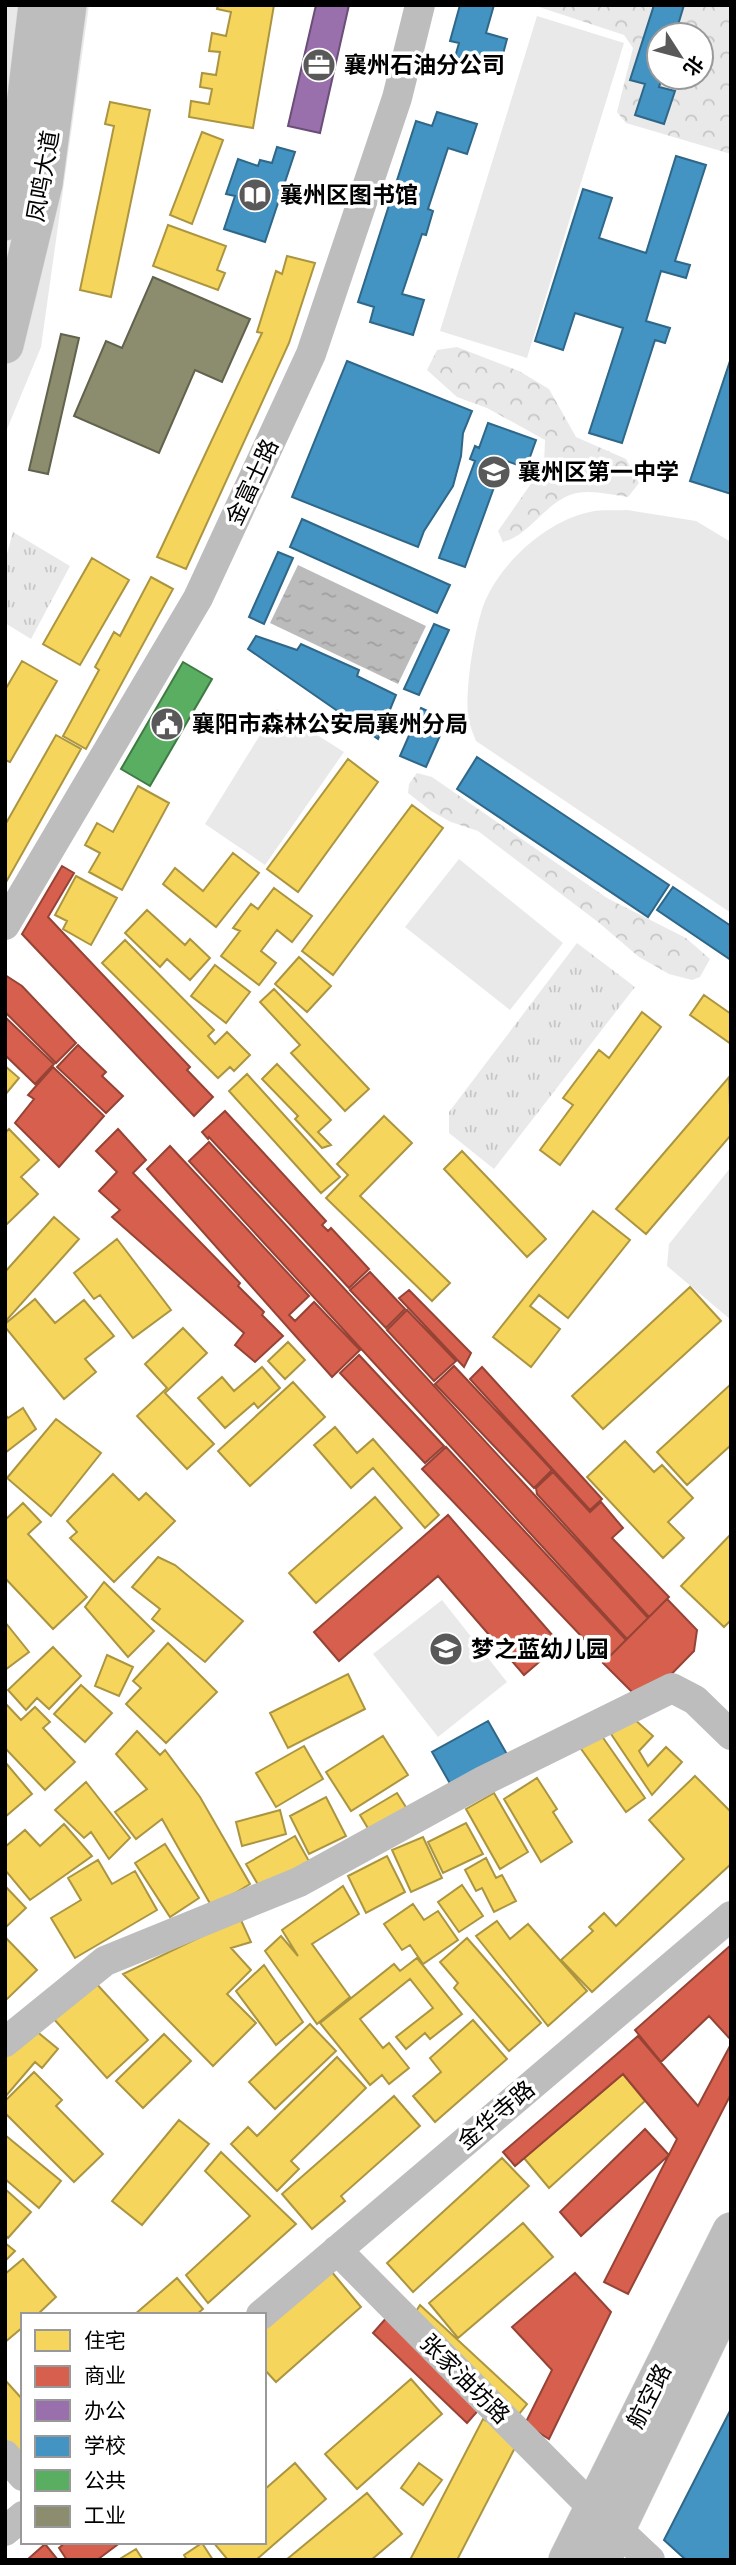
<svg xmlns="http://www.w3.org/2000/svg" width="736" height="2565" font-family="'DejaVu Sans','Noto Sans SC',sans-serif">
<defs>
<pattern id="grass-tufts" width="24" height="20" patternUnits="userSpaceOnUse" patternTransform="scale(1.75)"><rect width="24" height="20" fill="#e9e9e9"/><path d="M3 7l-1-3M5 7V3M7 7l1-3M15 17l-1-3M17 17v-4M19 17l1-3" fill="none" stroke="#c6c6c6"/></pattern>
<pattern id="forest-crowns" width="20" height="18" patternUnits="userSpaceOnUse" patternTransform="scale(1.75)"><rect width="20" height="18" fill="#e9e9e9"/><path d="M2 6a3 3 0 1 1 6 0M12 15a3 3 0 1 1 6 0" fill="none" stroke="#c6c6c6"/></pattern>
<pattern id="water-ripples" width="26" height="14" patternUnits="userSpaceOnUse" patternTransform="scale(1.75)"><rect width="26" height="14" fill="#bbb"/><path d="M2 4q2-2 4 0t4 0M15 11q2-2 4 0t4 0" fill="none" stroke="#9f9f9f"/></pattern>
</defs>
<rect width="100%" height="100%" fill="#fff"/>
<path fill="url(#grass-tufts)" d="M13,532L70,566L31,639L5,623V561Z
M577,943L635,987L494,1169L449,1133V1112Z"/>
<path fill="url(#forest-crowns)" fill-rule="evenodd" d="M533,5H731V154L626,123L617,112L633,48L624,35ZM659,35H701V77H659Z
M457,347L519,371L549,389L576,437L626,459L639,483L628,497C613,495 592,490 577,493C547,499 531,535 503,542L498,531L544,465L545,440L487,408L457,397L427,370L437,350Z
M417,773L432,777L607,898L686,938L710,959L700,977L692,980L669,974L639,957L598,922L478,831L451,822L431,811L408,793L409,784Z"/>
<path fill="#e9e9e9" d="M5,5H89L41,347L5,434Z
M537,16L624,43L527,358L440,331Z
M627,510L696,521L731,542V913L476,741C473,733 469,724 468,715C465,689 475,623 486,599C504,560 547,521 590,512C602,509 615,511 627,510Z
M276,709L344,752L265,865L205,824Z
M459,859L563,943L510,1010L405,927Z
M731,1167V1320L667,1266L669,1244Z
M442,1600L507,1682L438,1737L373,1654Z"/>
<path fill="url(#water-ripples)" d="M298,565L426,626L398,684L270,623Z"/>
<path fill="#f6d55c" stroke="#ac9540" stroke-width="2" d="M218,5H274L253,128L189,117L191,101L209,104L212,89L200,87L202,73L216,75L220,52L209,51L212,33L226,36L231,12L217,9Z
M110,102L150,110L111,297L80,290L114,126L105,124Z
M202,132L223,140L192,224L170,215Z
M168,225L226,246L217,270L225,273L218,290L153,266Z
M287,256L315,263L289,343L186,569L157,557L262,333L257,332L276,271L282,274Z
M92,558L129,580L80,665L43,644Z
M151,577L173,589L86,749L63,736L99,670L95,667L114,632L120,636Z
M22,661L57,681L10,762L5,760V690Z
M56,735L81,749L5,884V825Z
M348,759L378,782L298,892L267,869Z
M138,786L169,803L122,890L89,872L100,853L85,845L97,823L113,832Z
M412,805L443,828L333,975L302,951Z
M233,853L259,873L216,927L163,884L175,868L203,891Z
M76,876L117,898L91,945L63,929L67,921L55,915Z
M274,888L312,916L292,942L277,930L261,951L276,963L259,985L221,956L240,931L233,928L251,904L258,909Z
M147,910L185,945L190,939L210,958L190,980L167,959L160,967L125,933Z
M125,940L214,1030L208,1036L215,1044L227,1032L250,1055L234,1071L230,1067L218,1078L102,963Z
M299,957L331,986L307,1012L275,984Z
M215,965L250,992L226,1023L191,996Z
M274,989L369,1089L345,1111L291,1053L300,1045L260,1002Z
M704,995L731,1014V1044L690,1015Z
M642,1012L661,1027L560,1165L540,1150L573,1105L563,1098L599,1050L609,1058Z
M277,1064L331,1120L318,1132L331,1145L322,1148L295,1119L298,1116L262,1079Z
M5,1066L19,1078L5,1095Z
M247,1074L340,1177L321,1193L229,1091Z
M729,1077L731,1135L646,1234L616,1209Z
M384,1116L412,1143L360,1196L450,1283L432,1301L326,1198L348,1175L337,1164Z
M9,1129L39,1160L21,1177L38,1194L5,1226V1133Z
M462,1151L546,1239L527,1257L444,1169Z
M593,1211L630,1240L568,1318L539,1295L530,1306L560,1329L531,1367L493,1337Z
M54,1217L79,1239L5,1322V1272Z
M117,1239L171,1310L133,1338L100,1295L94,1299L74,1273Z
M690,1287L721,1321L603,1429L572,1396Z
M35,1299L55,1323L84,1300L114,1336L85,1359L96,1372L64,1399L5,1327V1324Z
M183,1328L207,1353L165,1393L214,1444L187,1469L137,1416L167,1388L145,1364Z
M288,1342L305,1360L285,1379L268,1361Z
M262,1367L280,1388L258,1408L254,1403L225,1428L198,1398L222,1377L234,1391Z
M293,1382L325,1417L250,1486L218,1451Z
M731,1384V1445L687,1485L657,1452Z
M23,1408L36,1429L5,1453V1414L8,1418Z
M56,1419L101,1453L51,1516L7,1478Z
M335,1427L357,1453L373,1439L439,1515L425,1528L373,1468L351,1488L314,1445Z
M625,1441L654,1472L662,1465L693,1498L668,1522L684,1538L663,1558L587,1477Z
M113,1474L139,1500L146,1493L175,1521L114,1582L70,1538L77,1532L67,1521Z
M375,1497L402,1528L316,1603L289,1573Z
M23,1503L41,1522L28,1534L87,1597L53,1629L5,1578V1520Z
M731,1534V1620L724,1627L681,1586Z
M158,1557L175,1565L243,1621L205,1662L152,1619L160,1609L132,1587Z
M104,1582L154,1631L128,1657L85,1607Z
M5,1622L29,1652L5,1670Z
M168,1643L217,1692L166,1743L126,1704L141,1688L133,1681Z
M53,1647L81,1676L49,1709L37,1698L26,1710L8,1690Z
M107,1655L133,1667L119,1696L95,1686Z
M348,1674L365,1709L288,1748L270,1713Z
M81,1685L112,1713L85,1742L54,1714Z
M5,1703L21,1720L35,1707L50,1722L43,1728L75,1762L45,1790L5,1748Z
M633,1718L653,1736L639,1751L648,1766L666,1747L682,1762L652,1795L611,1734Z
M137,1731L160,1755L165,1750L200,1797L250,1884L212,1907L162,1819L136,1839L115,1812L147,1789L116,1754Z
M599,1732L645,1798L626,1812L579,1746Z
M383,1736L408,1775L351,1811L326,1772Z
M304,1746L323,1779L276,1807L256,1773Z
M5,1762L32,1794L5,1817Z
M695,1776L731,1812V1864L592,1992L561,1960L593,1931L589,1927L604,1913L616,1926L684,1859L649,1820Z
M537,1778L557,1809L553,1812L572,1842L541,1862L504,1799Z
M86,1782L130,1838L109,1859L91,1832L84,1838L55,1810Z
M397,1793L409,1812L372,1835L360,1815Z
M494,1793L528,1852L500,1869L466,1809Z
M326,1797L346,1836L309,1854L290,1816Z
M280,1810L286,1834L242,1846L236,1822Z
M466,1823L483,1854L443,1873L428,1842Z
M64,1824L92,1856L30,1900L5,1870V1847L25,1830L40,1846Z
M295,1836L310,1863L261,1890L246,1864Z
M423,1837L442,1878L411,1892L392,1850Z
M165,1844L199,1898L170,1917L135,1863Z
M387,1856L405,1892L366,1913L348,1876Z
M486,1858L496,1878L502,1875L516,1901L494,1912L482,1888L476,1891L465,1870Z
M98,1860L112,1884L135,1871L157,1910L75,1958L51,1918L81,1900L68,1878Z
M462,1885L483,1916L459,1932L438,1902Z
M5,1886L26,1908L5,1928Z
M343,1886L359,1914L312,1944L350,1997L317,2024L265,1951L281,1936L298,1956L282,1930Z
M413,1904L424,1920L438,1911L458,1940L423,1964L410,1945L402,1950L384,1924Z
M240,1918L251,1942L231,1948L251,1970L227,1994L256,2023L213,2066L123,1974Z
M497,1921L510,1939L528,1924L587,1991L548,2026L476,1936Z
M5,1937L37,1970L5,2001Z
M467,1938L541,2023L509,2051L454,1988L458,1983L440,1962Z
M417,1958L462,2014L430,2039L425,2033L406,2049L396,2037L433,2008L410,1979L360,2019L383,2048L389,2043L409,2068L389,2084L382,2075L370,2085L320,2023L394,1964L400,1971Z
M264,1965L303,2022L276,2045L236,1991Z
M93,1980L148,2040L107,2078L52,2017Z
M473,2020L507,2059L435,2122L413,2096L441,2072L430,2058Z
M310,2024L336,2051L275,2109L249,2082Z
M29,2025L58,2049L42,2068L35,2062L5,2097V2053Z
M164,2034L191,2061L143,2108L116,2081Z
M337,2057L366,2088L291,2161L299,2169L277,2191L231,2144L248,2127L257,2136Z
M34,2072L62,2100L56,2106L103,2154L74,2182L5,2113V2101Z
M623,2074L645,2101L549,2188L524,2158Z
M394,2096L420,2126L341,2196L345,2201L312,2229L282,2194Z
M179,2120L209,2144L142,2225L112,2201Z
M5,2135L61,2181L39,2208L5,2179Z
M221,2152L296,2224L208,2303L186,2275L250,2216L205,2171Z
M502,2158L529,2186L413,2292L387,2263Z
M5,2189L31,2212L8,2238L5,2235Z
M523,2223L553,2257L458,2338L429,2303Z
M5,2243L15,2251L5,2261Z
M23,2259L56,2297L37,2315H23V2327L5,2342V2274Z
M331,2271L361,2307L276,2382L264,2369V2329Z
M177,2278L203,2309L196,2315H134Z
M420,2305L527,2404L519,2414L413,2316Z
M411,2379L442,2414L357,2489L325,2454Z
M5,2380L23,2400V2456L5,2446Z
M483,2419L520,2438L457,2560H410Z
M295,2463L326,2499L256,2560H228L213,2542H264V2490Z
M419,2463L442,2480L423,2505L401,2488Z
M367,2493L402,2534L371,2560H286Z
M202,2543L213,2560H187L184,2555Z
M136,2549L143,2560H118Z"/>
<path fill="#d6604d" stroke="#964336" stroke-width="2" d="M62,866L74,873L48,917L190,1067L187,1070L213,1097L194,1116L22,934Z
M5,975L22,986L76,1043L56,1063L5,1012Z
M5,1017L54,1064L35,1084L5,1055Z
M78,1045L106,1072L102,1076L123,1096L106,1113L57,1067Z
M53,1067L104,1116L59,1167L15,1123L34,1099L28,1095Z
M225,1111L326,1221L322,1225L328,1231L331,1228L369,1269L349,1288L209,1137L208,1139L202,1132Z
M118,1129L146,1160L133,1173L240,1283L238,1286L264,1312L262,1315L283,1336L255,1362L235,1345L244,1333L112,1217L120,1210L99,1191L117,1172L96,1151Z
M209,1142L648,1618L627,1639L189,1161Z
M170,1146L309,1296L289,1315L295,1321L314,1302L360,1350L332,1377L147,1169Z
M370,1272L405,1309L386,1328L350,1290Z
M409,1290L471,1353L464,1367L399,1298Z
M407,1310L456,1361L434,1381L387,1330Z
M359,1355L444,1446L425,1463L340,1373Z
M454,1366L552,1470L534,1488L435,1384Z
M482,1367L602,1499L590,1510L470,1379Z
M446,1447L626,1640L605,1661L422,1469Z
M553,1472L590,1512L601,1502L623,1528L612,1538L669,1597L649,1617L537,1494L536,1488Z
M448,1515L560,1644L524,1675L438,1576L339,1661L314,1632Z
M667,1599L697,1630L694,1651L653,1693H633L603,1663Z
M731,1945V2040L709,2016L661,2062L635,2030Z
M638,2036L698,2106L731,2044V2094L628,2294L604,2282L677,2139L623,2074L515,2166L503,2152Z
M645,2129L669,2155L581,2236L560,2212Z
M575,2273L611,2312L549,2439L525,2424L552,2370L512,2327Z
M388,2316L482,2406L467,2423L373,2333Z
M66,2542H121L97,2560H67L59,2548Z
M45,2544L58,2560H27Z"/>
<path fill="#9970ab" stroke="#6b4e78" stroke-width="2" d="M316,5H349L320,133L288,126Z"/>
<path fill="#4393c3" stroke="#2f6788" stroke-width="2" d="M460,5H494L486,33L507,39L499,69L455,57L459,43L450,41Z
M654,5H684L675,35H659V77H662L659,87L675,91L664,124L635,115L645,84L630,80Z
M437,112L477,124L467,154L448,148L428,209L433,211L426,235L422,234L402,294L424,300L413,335L370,322L374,307L358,302L416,121L432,126Z
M277,147L295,152L265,242L224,229L235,196L226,194L238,159L258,166L260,160L272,163Z
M676,156L706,165L675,261L690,265L686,278L661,271L646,321L670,328L665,343L655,340L622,443L589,433L623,328L575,313L563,350L535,341L583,189L612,198L599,238L646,253Z
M347,361L472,411L463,433L461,456L453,486L424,531L418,547L292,497Z
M730,361H731V494L690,481Z
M488,423L536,440L526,468L504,460L465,567L439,558L475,461L470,459L475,446L479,448Z
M302,519L450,585L437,613L290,547Z
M278,552L293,558L264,624L249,617Z
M434,624L449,630L419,695L404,689Z
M256,636L297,650L301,644L359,670L357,676L396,695L378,739L248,649Z
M421,708L447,720L426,767L400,756Z
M477,757L669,885L648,917L457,789Z
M673,887L731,926V960L657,910Z
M488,1721L508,1756L452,1787L432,1752Z
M731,2409V2560H686L664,2540Z"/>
<path fill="#5aae61" stroke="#3f7a44" stroke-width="2" d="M183,662L212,679L150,786L121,769Z"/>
<path fill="#8c8c6e" stroke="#62624d" stroke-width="2" d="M153,277L250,319L222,382L195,370L159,453L74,416L106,341L122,348Z
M61,334L79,338L48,474L29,470Z"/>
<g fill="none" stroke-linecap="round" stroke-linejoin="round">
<defs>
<path id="major" d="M5,222L16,180L37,5
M5,345L44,184L68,5
M567,2560L731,2231
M602,2560L731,2292"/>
</defs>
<use href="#major" stroke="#dbdbdb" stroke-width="38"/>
<path stroke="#bdbdbd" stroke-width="30" d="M5,925L198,598L311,354L397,98L420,5
M5,2042L105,1961L299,1882L483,1781L672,1688L695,1700L731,1735
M337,2250L593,2508
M261,2315L731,1916
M5,2455L23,2476
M617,2529L650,2560
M5,2531L23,2516"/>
<use href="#major" stroke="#bdbdbd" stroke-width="37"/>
</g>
<defs>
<symbol id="office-disc" viewBox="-11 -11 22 22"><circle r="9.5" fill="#595959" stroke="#fff"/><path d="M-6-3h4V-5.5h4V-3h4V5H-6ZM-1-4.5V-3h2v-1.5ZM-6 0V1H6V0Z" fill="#fff"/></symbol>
<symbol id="library-disc" viewBox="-11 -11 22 22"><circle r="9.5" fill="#595959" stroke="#fff"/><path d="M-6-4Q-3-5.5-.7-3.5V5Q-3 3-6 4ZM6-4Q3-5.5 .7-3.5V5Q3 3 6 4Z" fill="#fff"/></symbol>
<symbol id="school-disc" viewBox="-11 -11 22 22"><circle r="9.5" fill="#595959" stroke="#fff"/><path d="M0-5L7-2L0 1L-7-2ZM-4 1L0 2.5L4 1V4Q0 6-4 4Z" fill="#fff"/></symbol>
<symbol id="civic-disc" viewBox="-11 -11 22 22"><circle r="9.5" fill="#595959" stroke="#fff"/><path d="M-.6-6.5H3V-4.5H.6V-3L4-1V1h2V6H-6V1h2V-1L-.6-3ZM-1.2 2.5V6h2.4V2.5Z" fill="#fff"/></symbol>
</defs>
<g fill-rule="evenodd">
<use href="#office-disc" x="300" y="46" width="38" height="38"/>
<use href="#library-disc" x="236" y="176" width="38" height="38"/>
<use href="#school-disc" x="475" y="453" width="38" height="38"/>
<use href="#civic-disc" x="148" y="705" width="38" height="38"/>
<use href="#school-disc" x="427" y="1630" width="38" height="38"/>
</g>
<g text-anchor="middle" stroke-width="7" stroke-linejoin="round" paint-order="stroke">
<g font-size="23" font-weight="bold" fill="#000" stroke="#fff" text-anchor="start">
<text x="344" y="73">襄州石油分公司</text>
<text x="280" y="203">襄州区图书馆</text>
<text x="518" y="480">襄州区第一中学</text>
<text x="192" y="732">襄阳市森林公安局襄州分局</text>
<text x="471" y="1657">梦之蓝幼儿园</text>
</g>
<g font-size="23" fill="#000" stroke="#fff">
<text transform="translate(43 176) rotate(-80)" y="8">凤鸣大道</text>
<text transform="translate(252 482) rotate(-65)" y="8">金富士路</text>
<text transform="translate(496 2115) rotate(-40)" y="8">金华寺路</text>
<text transform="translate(465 2379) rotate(45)" y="8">张家油坊路</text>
<text transform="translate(649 2396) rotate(-63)" y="8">航空路</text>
</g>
</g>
<rect width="736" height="2565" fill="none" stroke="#000000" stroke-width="14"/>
<rect x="21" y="2313" width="245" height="231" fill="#ffffff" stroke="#999999" stroke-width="2"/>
<rect x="35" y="2330" width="35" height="21" fill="#f6d55c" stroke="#999999" stroke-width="2"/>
<text x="84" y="2348" font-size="21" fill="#000000">住宅</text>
<rect x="35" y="2366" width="35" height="21" fill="#d6604d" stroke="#999999" stroke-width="2"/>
<text x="84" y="2383" font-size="21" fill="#000000">商业</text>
<rect x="35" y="2400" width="35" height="21" fill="#9970ab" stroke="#999999" stroke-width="2"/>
<text x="84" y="2418" font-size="21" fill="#000000">办公</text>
<rect x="35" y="2436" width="35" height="21" fill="#4393c3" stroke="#999999" stroke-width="2"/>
<text x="84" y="2453" font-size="21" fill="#000000">学校</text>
<rect x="35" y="2470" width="35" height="21" fill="#5aae61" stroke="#999999" stroke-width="2"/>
<text x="84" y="2488" font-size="21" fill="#000000">公共</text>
<rect x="35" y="2506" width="35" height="21" fill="#8c8c6e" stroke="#999999" stroke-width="2"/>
<text x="84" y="2523" font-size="21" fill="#000000">工业</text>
<g transform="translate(680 56) rotate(126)"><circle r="33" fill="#ffffff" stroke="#999999" stroke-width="2"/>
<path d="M0-5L12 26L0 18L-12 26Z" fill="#595959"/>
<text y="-10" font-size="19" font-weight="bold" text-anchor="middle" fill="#000000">北</text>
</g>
</svg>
